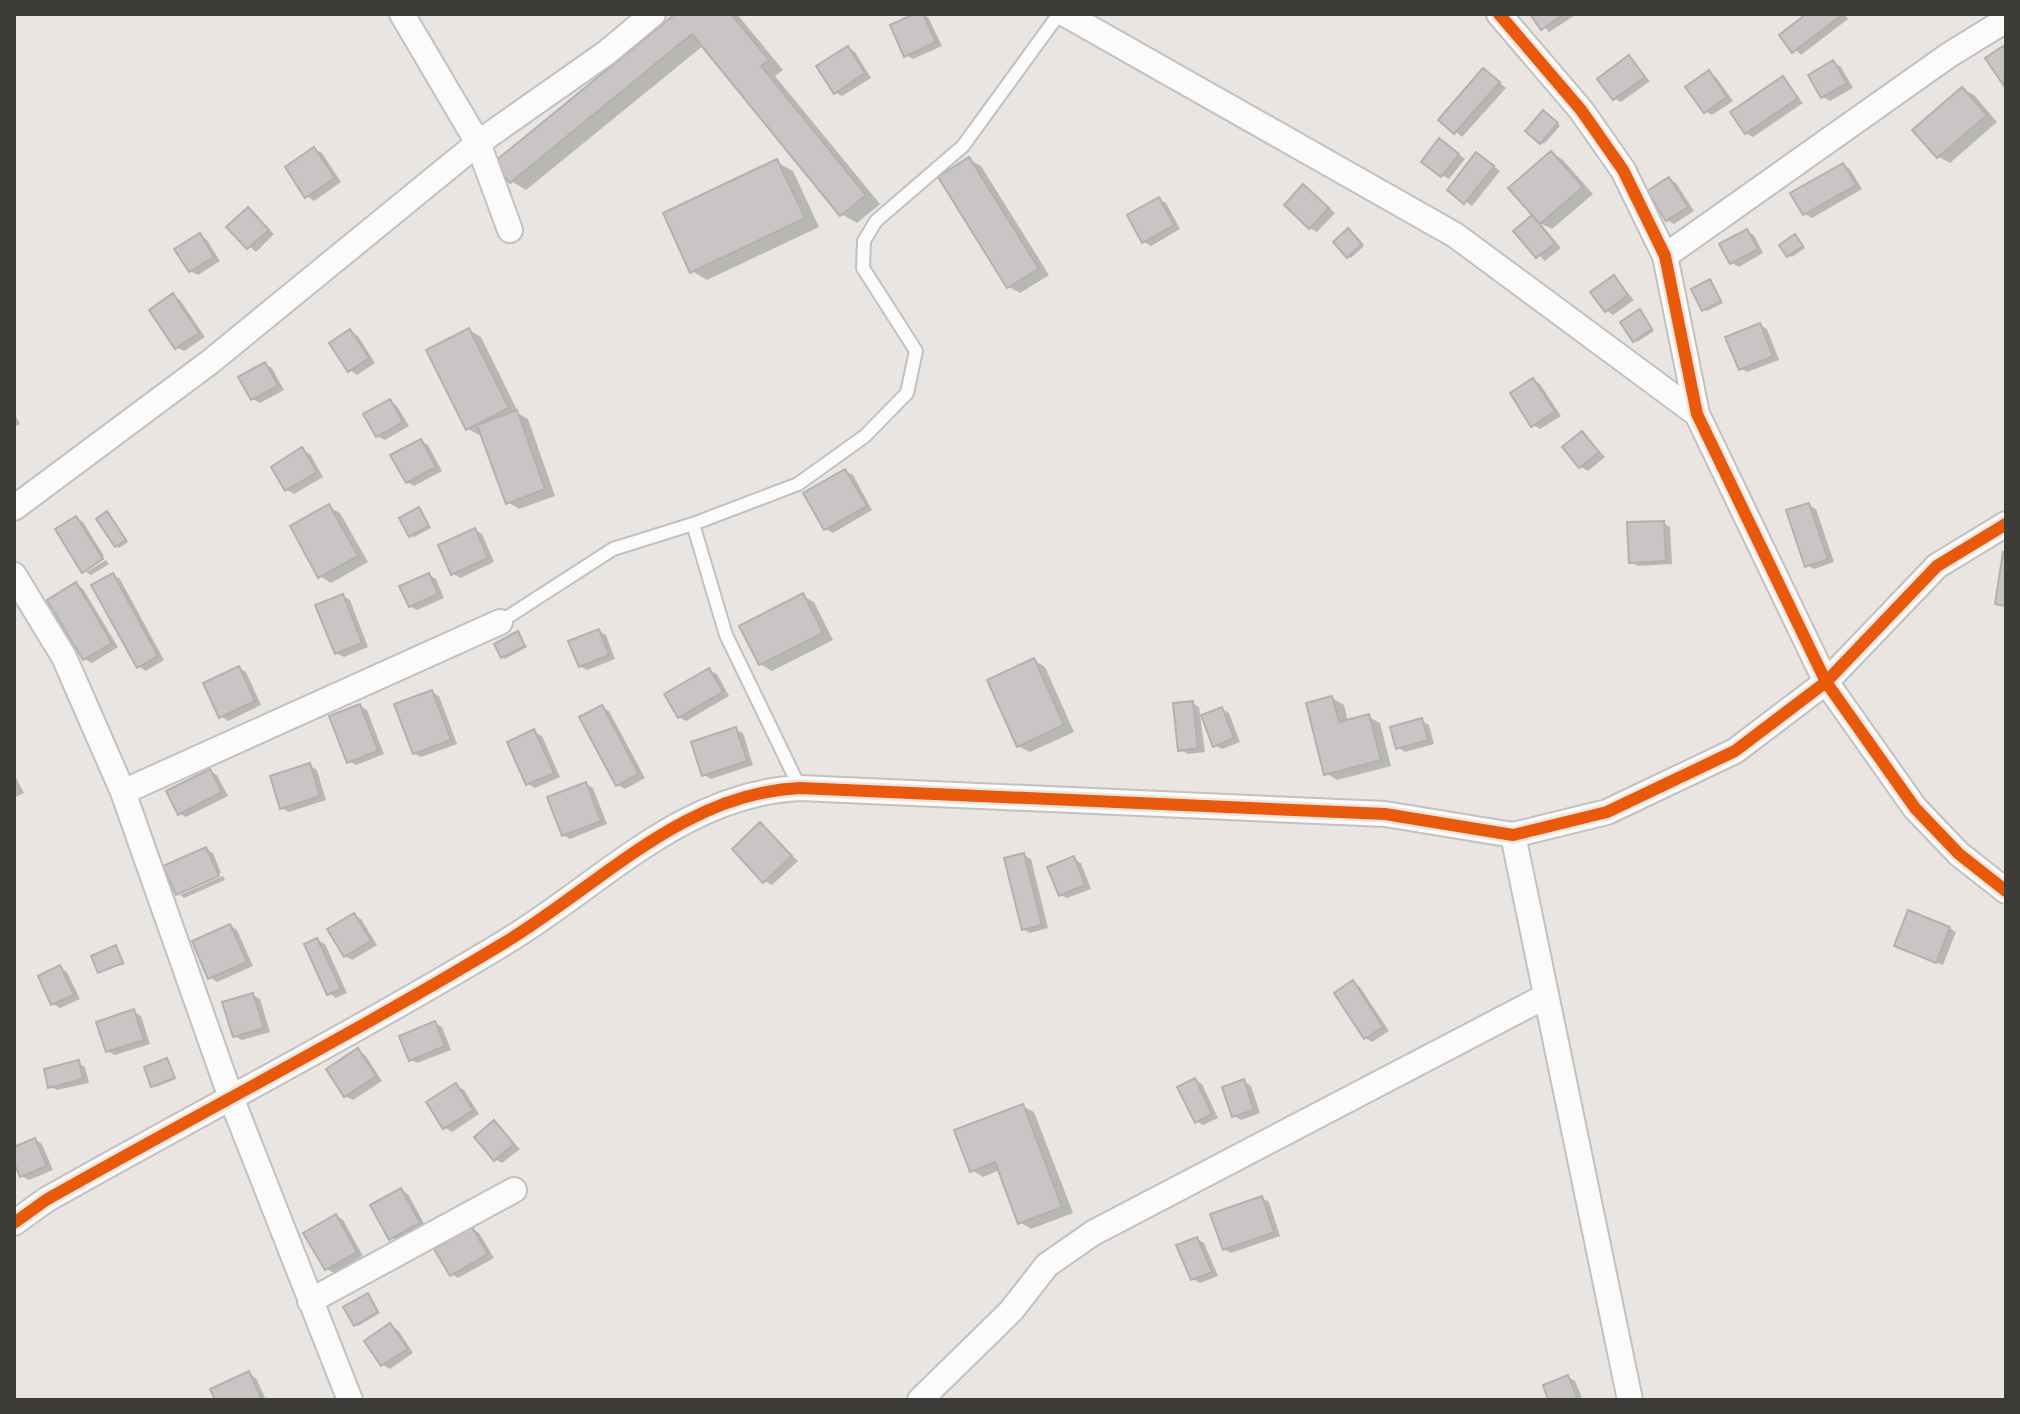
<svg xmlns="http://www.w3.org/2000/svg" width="2020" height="1414" font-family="'DejaVu Sans',sans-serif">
<rect width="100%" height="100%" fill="#e8e5e2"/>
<path fill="#0003" d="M678,14H737L783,70L775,76L880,204L857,223L841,214L704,45L526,190L511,181Z
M918,14L928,17L942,46L913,59L906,55Z
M1533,14H1577L1549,32Z
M1809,14H1844L1848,19L1801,55L1782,35Z
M848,48L855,52L871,78L842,96L835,92Z
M1629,58L1650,81L1621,102L1614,98Z
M1833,62L1841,67L1853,88L1830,101L1823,97Z
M1484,70L1506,88L1462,137L1440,119Z
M1709,73L1716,77L1733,101L1712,115L1705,111Z
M1783,79L1803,103L1753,137L1746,133Z
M1962,89L1974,95L1997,122L1950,163L1939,157Z
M1546,114L1560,126L1544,144L1541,142Z
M1446,145L1465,159L1449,179L1442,175Z
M314,149L322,153L341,182L314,201L307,196Z
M1552,153L1563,160L1593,194L1552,229L1540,223L1561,248L1545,261L1516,231L1535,216Z
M1484,159L1500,171L1472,206L1449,190Z
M970,160L981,166L1049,275L1020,293L1009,287Z
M777,162L793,171L819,227L707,280L692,271Z
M1843,165L1850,169L1862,189L1812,218L1805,214Z
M1669,179L1676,183L1694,211L1674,224L1667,220Z
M1304,187L1335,213L1317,232L1310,228Z
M1159,199L1166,203L1180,229L1151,246L1144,242Z
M248,210L274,234L256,252L229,227Z
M1746,231L1754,235L1763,253L1739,267L1732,263Z
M1351,232L1364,246L1351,258L1348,256Z
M200,236L207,240L220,261L198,275L190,271Z
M1795,236L1805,248L1792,257L1789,255Z
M1614,277L1634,300L1613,315L1606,310Z
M1710,281L1723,303L1707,311L1704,310Z
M173,296L180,300L205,337L184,351L176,347Z
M1640,311L1654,331L1637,342L1634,340Z
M1760,325L1767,329L1779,360L1747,372L1740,368Z
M469,330L481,337L519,414L528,419L555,496L519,509L508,502L483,433L479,435L468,429Z
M350,332L358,336L375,363L357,375L350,370Z
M265,364L272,368L284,390L260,403L253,399Z
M1533,380L1540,384L1561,416L1540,429L1533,425Z
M390,401L397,406L409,426L385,440L377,436Z
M14,413L20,424L14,427Z
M1583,433L1605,457L1588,471L1581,467Z
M421,441L428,445L442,471L414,486L407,482Z
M302,450L310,454L323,477L294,494L287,490L273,467Z
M845,471L853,475L872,510L833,533L826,529Z
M1808,505L1816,509L1834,562L1814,569L1807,565Z
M329,507L340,513L368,562L331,583L320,576Z
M419,509L431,528L414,537L411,536Z
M108,513L128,542L119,548L116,546Z
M76,518L83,522L104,556L84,569Z
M1663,523L1670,527L1672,564L1638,566L1631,562Z
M475,530L482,534L494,562L460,578L452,573Z
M106,560L109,564L91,575L86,572Z
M113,575L120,579L164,660L146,671L138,666Z
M429,575L436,579L444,598L417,610L410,606Z
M76,585L83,589L118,647L92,663L84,659Z
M343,596L350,600L368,647L344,657L336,653Z
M803,596L814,602L833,640L772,671L760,664Z
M599,631L606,635L615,659L587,670L580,666Z
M518,634L527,647L505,659L503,657Z
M1034,660L1045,667L1074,732L1030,752L1018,746Z
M239,668L246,672L261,705L228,721L221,716Z
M709,670L717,674L729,696L686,721L679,717Z
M432,692L439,696L457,744L421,757L414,753Z
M1332,698L1344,705L1348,722L1369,717L1380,723L1391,766L1337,780L1326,773Z
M1192,703L1199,707L1205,752L1188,754L1180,749Z
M360,706L367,710L384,754L356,765L349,761Z
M602,707L609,711L645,778L625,789L618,785Z
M1222,709L1229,713L1240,742L1222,749L1214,745Z
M1422,721L1429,725L1434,744L1405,752L1397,747Z
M735,729L743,733L753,765L711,779L704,775Z
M534,732L542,736L560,777L535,788L528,784Z
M310,766L317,770L326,800L289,812L282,808Z
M210,771L217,775L228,796L186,817L179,813Z
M14,774L24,793L14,798Z
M586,784L593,788L607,824L570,839L563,835Z
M761,825L798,861L772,885L765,881Z
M206,849L213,853L221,873L177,893Z
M1024,855L1031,859L1048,928L1030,933L1023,929Z
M1073,859L1081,863L1091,889L1067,898L1060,894Z
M223,876L225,880L184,898L180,895Z
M354,915L361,919L377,945L352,960L345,956Z
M230,926L237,930L253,966L217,982L210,977Z
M1949,928L1956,932L1943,965L1903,950Z
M317,940L325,944L347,993L336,998L329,993Z
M116,948L125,964L99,971Z
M60,968L67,972L80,999L60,1008L53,1004Z
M1353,983L1360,987L1389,1031L1372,1042L1365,1038Z
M253,995L260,999L270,1032L242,1040L234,1036Z
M134,1012L141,1016L150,1044L115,1055L107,1051Z
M435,1023L442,1027L451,1050L417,1063L410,1059Z
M358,1051L365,1055L382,1081L353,1100L345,1096Z
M167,1060L176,1079L156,1087L153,1085Z
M78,1063L85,1067L89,1083L57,1090L50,1086Z
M1195,1080L1202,1084L1218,1118L1203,1125L1196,1121Z
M1244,1081L1251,1086L1260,1113L1241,1120L1234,1116Z
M456,1086L464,1090L479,1114L452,1132L444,1127Z
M1022,1106L1034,1112L1073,1213L1031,1229L1020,1222L1000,1170L983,1177L972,1170Z
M495,1123L520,1149L502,1163L495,1159Z
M35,1140L42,1144L53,1170L29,1180L22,1176L14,1149Z
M401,1190L408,1194L426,1227L398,1242L391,1238Z
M1262,1198L1269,1202L1280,1236L1231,1253L1224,1249Z
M336,1216L343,1220L363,1256L334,1273L327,1269Z
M472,1229L479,1233L494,1258L458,1278L451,1274Z
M1197,1239L1204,1243L1218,1276L1200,1283L1193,1279Z
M368,1296L380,1313L358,1326L355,1324Z
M391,1326L398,1330L413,1353L390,1369L383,1365Z
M249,1374L256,1378L266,1400H217Z
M1568,1377L1575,1381L1583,1400H1550Z"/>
<path fill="#c8c5c4" stroke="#b3b1af" stroke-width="2" d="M675,14H731L769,60L761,66L866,195L840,216L692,34L510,183L493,163Z
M914,14H923L936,42L904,57L890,25Z
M1530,14H1564L1541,30Z
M1806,14L1842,15L1792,53L1779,35Z
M848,46L865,73L834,94L816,66Z
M2003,46L2006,50L2004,86L1985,58Z
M1629,55L1645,77L1613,100L1597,79Z
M1833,60L1847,83L1821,98L1808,75Z
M1483,68L1500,82L1454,134L1438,120Z
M1709,70L1727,97L1704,113L1685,87Z
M1783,76L1798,98L1745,134L1730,112Z
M1962,87L1987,115L1937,158L1912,130Z
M1543,110L1558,123L1540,144L1525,131Z
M1439,138L1459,154L1441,177L1421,162Z
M314,147L335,178L305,198L285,167Z
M1551,151L1583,187L1540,224L1508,188Z
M1476,152L1494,166L1464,204L1447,190Z
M969,157L1039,269L1007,288L938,177Z
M777,159L805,218L690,273L663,213Z
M1843,163L1856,185L1803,215L1790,193Z
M1669,177L1688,207L1666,221L1647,191Z
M1303,184L1329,208L1309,229L1284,205Z
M1159,197L1174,225L1142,243L1127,215Z
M248,207L269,230L247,249L226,227Z
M1532,215L1555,243L1536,258L1513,231Z
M1348,228L1362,244L1347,258L1333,242Z
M1747,229L1758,249L1730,264L1719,244Z
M200,233L214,257L189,272L174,249Z
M1795,234L1803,246L1787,257L1779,245Z
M1614,275L1628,295L1605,312L1590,292Z
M1710,279L1721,301L1702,311L1691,289Z
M173,293L199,333L175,349L149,310Z
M1640,309L1652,329L1633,342L1620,322Z
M1760,323L1773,356L1739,370L1725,337Z
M469,328L509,408L466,430L426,350Z
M350,329L369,358L348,372L329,343Z
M265,362L278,386L251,400L238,377Z
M1533,378L1555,411L1531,427L1510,393Z
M390,399L403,422L376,437L363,414Z
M517,410L545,489L506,504L477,425Z
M1582,431L1599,452L1579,468L1562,447Z
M421,439L436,467L406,483L390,455Z
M302,447L317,472L285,491L271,467Z
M845,469L867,506L824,530L803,493Z
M1809,503L1828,559L1805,567L1786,510Z
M329,504L358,556L318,578L290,526Z
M419,507L429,526L409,537L399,518Z
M107,511L126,540L115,547L96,519Z
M76,516L103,559L82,573L55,529Z
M1664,521L1666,561L1629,563L1627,522Z
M475,528L488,558L451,575L438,545Z
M2003,552H2006V606L1995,604Z
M113,573L158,656L137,668L91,585Z
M429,573L438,594L409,607L399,586Z
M76,582L112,643L83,660L47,600Z
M803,593L823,633L759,665L739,626Z
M343,594L362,643L335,654L315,605Z
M599,629L609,655L579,667L568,641Z
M518,631L525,646L501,658L494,644Z
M1034,658L1064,725L1017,747L987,680Z
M239,666L255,701L219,718L203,683Z
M709,668L723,692L678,718L664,694Z
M432,690L451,740L413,754L394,704Z
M1332,696L1339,722L1369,714L1381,760L1324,775L1306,703Z
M1193,701L1198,748L1178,751L1173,703Z
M360,704L378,751L347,763L329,716Z
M602,705L639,774L616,786L579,717Z
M1222,707L1234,738L1213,747L1201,715Z
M1422,718L1428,740L1396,749L1390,727Z
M736,727L747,761L702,776L691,742Z
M534,729L554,773L526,785L507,742Z
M310,763L320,796L280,809L270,776Z
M210,769L222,792L178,815L166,791Z
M586,782L601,821L562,836L547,797Z
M760,822L792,856L763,883L732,849Z
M206,847L219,876L176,895L163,866Z
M1024,853L1042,925L1022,930L1004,858Z
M1074,856L1085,885L1059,896L1047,867Z
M1908,910L1950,927L1936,963L1894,946Z
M354,913L371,941L344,957L327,929Z
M230,924L247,962L208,979L192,941Z
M317,938L341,989L327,995L304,944Z
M116,945L123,963L98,973L91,956Z
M60,965L74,995L51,1005L38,976Z
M1353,980L1383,1027L1364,1039L1334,993Z
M253,993L264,1028L233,1037L222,1002Z
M134,1009L144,1040L106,1052L96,1022Z
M435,1021L445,1046L409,1061L399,1036Z
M358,1048L376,1076L344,1097L326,1069Z
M167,1058L175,1078L151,1087L144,1067Z
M79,1060L83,1079L48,1088L44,1069Z
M1195,1078L1212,1114L1195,1123L1177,1087Z
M1244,1079L1254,1110L1232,1117L1222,1087Z
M456,1083L473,1110L443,1129L426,1102Z
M1023,1104L1062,1207L1018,1224L995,1162L970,1172L954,1130Z
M494,1120L514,1144L494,1161L474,1137Z
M35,1138L47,1166L20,1177L14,1163V1147Z
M401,1188L420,1223L389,1240L370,1205Z
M1262,1196L1274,1232L1223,1250L1210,1214Z
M336,1214L357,1252L325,1270L303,1233Z
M472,1227L488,1254L450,1276L434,1249Z
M1197,1237L1212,1272L1191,1280L1176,1245Z
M368,1293L378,1312L354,1326L343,1307Z
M390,1323L408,1349L381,1366L364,1341Z
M249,1371L262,1400H215L210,1389Z
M1568,1375L1578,1400H1548L1543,1385Z"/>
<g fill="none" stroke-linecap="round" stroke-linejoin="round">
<defs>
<path id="lane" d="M693,524L726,635L800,788
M500,622L613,549L693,524L798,484L865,436L907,393L916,351L863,268L864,241L876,221L963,146L1059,14"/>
<path id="street" d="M402,14L478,143L510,230
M1065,14L1455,235L1697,414
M1499,14L1581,110L1623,170L1665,256L1697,414L1826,682L1915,808L1959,854L2006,891
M1665,256L1949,55L2006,20
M14,508L210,362L478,143L606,53L653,14
M14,575L64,657L123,792L230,1095L350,1400
M123,792L500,622
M1513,835L1630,1400
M14,1223L46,1200C198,1114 355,1033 504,943C599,886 683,793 800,788L1385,814L1513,835L1607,812L1735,751L1826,682L1937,566L2006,524
M310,1301L514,1190
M920,1400L1011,1311L1047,1265L1093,1233L1546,996"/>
</defs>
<use href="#lane" stroke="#c3c1bf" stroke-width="16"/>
<use href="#street" stroke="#c3c1bf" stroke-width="28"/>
<use href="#lane" stroke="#fcfbfb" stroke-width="12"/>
<use href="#street" stroke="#fcfbfb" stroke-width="24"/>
<defs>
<path id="cycleway" d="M1499,14L1581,110L1623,170L1665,256L1697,414L1826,682L1915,808L1959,854L2006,891
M14,1223L46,1200C198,1114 355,1033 504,943C599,886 683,793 800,788L1385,814L1513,835L1607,812L1735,751L1826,682L1937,566L2006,524"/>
</defs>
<use href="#cycleway" stroke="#ebe6df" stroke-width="17"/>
<use href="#cycleway" stroke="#e8590c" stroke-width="12"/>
</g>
<rect width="2020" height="1414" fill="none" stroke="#3e3c39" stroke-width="32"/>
</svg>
